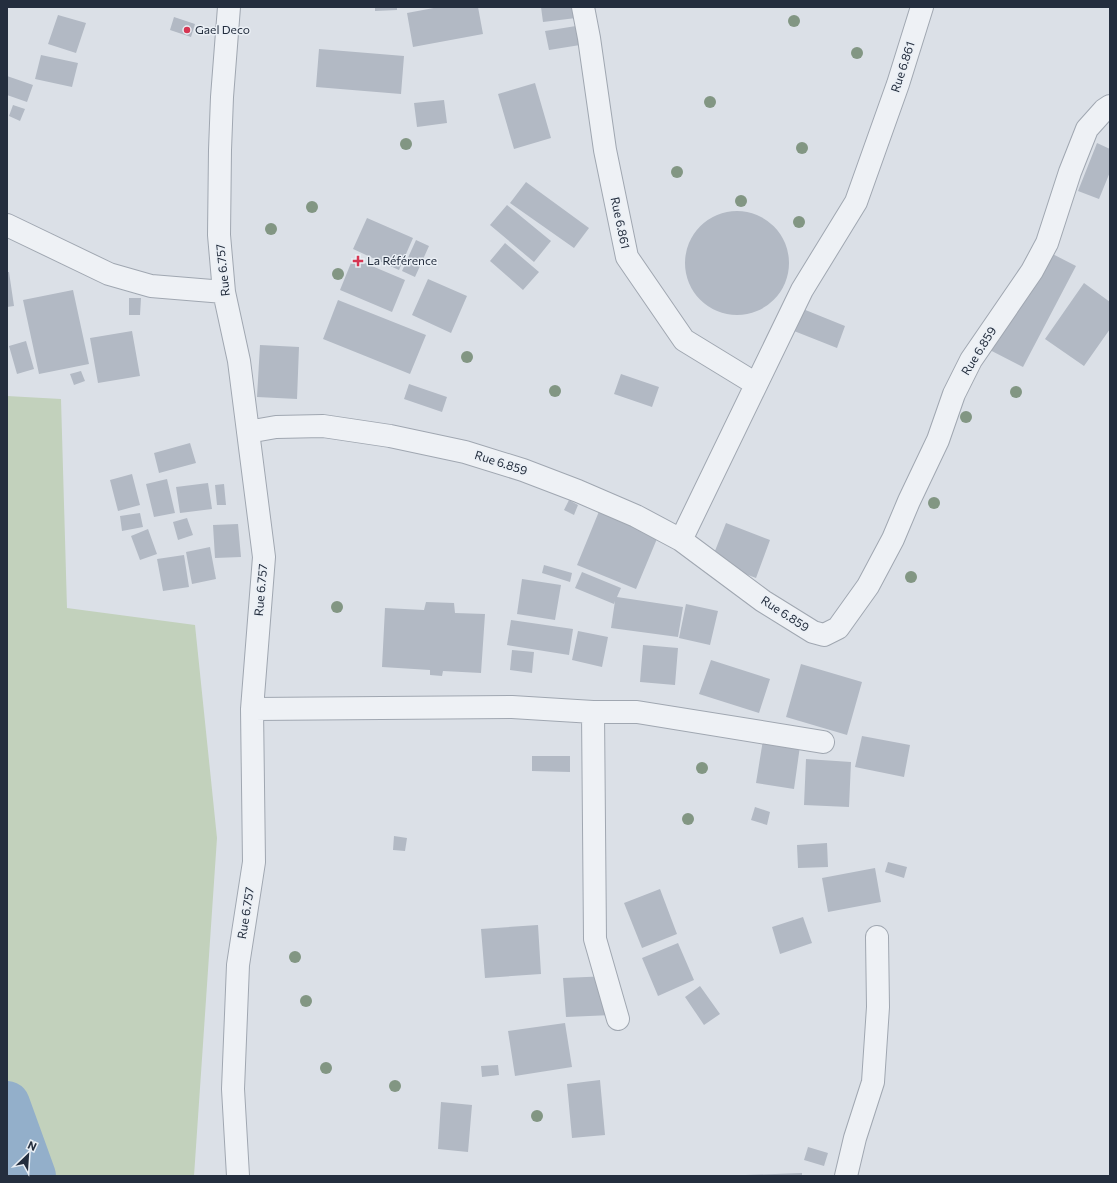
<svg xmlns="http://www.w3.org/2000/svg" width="1117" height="1183" font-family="Commissioner,sans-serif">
<rect width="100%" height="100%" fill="#dbe0e7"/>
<path fill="#c2d1bc" d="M7,396L61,399L67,608L195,625L217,838L194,1176H7Z"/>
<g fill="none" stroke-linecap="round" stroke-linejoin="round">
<path stroke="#93afca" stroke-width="46" d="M7,1104L33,1176"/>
</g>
<path fill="#b2b9c4" d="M375,7H397V10L375,11Z
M439,7H478L483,34L413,47L407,13Z
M541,7H574L576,18L543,22Z
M58,15L86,23L76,53L48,44Z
M174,17L195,24L191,37L170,30Z
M576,26L580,45L549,50L545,31Z
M319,49L404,56L401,94L316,87Z
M41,55L78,63L72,87L35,79Z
M7,76L33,85L27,102L7,95Z
M535,83L551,138L514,149L498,94Z
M444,100L447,123L417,127L414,103Z
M13,105L25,109L20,121L9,116Z
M1097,143L1110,149V172L1099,199L1078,191Z
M526,182L589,228L574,248L510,203Z
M507,205L551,241L534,262L490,225Z
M685 263a52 52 0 1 1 104 0a52 52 0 1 1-104 0Z
M367,218L413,238L399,270L353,249Z
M416,240L429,246L415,277L402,271Z
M505,243L539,272L523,290L490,261Z
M1037,246L1076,266L1023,367L984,347Z
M353,258L405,280L392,312L340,290Z
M7,272H9L14,306L7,307Z
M428,279L467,296L451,333L412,315Z
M1084,283L1110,302V329L1084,366L1045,339Z
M73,290L89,364L39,374L23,300Z
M129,298H141L140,315H129Z
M338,300L426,335L410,374L323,339Z
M798,307L845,326L837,348L789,329Z
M132,331L140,376L98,383L90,338Z
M26,341L34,369L17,374L9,346Z
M260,345L299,347L297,399L257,397Z
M81,371L85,381L74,385L70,374Z
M621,374L659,387L652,407L614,394Z
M409,384L447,397L442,412L404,399Z
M190,443L196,463L159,473L154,453Z
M132,474L140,505L118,511L110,480Z
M167,479L175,513L154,517L146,484Z
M208,483L212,509L180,513L176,487Z
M224,484L226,505H217L215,485Z
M569,500L578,505L574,515L564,510Z
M600,509L659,534L636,589L577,565Z
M140,513L143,527L122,531L120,516Z
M187,518L193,535L178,540L173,522Z
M726,523L770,540L756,578L711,561Z
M238,524L241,557L215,558L213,525Z
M148,529L157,554L140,560L131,536Z
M210,547L216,579L192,584L186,552Z
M184,555L189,587L163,591L157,559Z
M544,565L572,573L570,582L542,573Z
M582,572L621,588L617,597L683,607L678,637L611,628L615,601L614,604L575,588Z
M522,579L561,585L555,620L517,614Z
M426,602L454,603L455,613L485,614L481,673L443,671L442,676L430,675V670L382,667L385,608L424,610Z
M686,604L718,611L710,645L679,638Z
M511,620L573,629L569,655L507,645Z
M578,631L608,637L602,667L572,660Z
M643,645L678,648L675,685L640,682Z
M512,650L534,652L532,673L510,670Z
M711,660L770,679L759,713L699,694Z
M801,664L862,682L847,735L786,717Z
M862,736L910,745L904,777L855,767Z
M763,740L800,746L794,789L756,783Z
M532,756H570V772L532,771Z
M806,759L851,762L849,807L804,805Z
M755,807L770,812L767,825L751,820Z
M394,836L407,838L405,851L393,850Z
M827,843L828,867L798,868L797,845Z
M888,862L907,867L904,878L885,872Z
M875,868L881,902L828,912L822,878Z
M660,889L677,934L642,948L624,903Z
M803,917L812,943L780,954L772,927Z
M538,925L541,974L485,978L481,929Z
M678,943L694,980L658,996L642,958Z
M610,976L612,1015L566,1017L563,978Z
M700,986L720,1014L704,1025L685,997Z
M565,1023L572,1067L515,1076L508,1031Z
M498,1065L499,1075L482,1077L481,1066Z
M600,1080L605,1135L572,1138L567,1084Z
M441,1102L472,1105L468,1152L438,1149Z
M808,1147L828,1153L824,1166L804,1160Z
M802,1173V1176H745V1175Z"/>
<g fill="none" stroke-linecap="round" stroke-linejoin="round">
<defs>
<path id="street" d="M229,7L222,97L220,150L219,235L224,292L239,361L264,557L252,709L254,862L238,965L233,1089L238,1176
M583,7L589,38L605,150L627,257L684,340L756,384
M7,225L109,274L151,286L224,292
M248,432L276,427L323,426L390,436L465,452L523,470L578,491L636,516L681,540L763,601L813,632L824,635L838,628L868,586L893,539L909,501L938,440L954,394L971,360L1032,271L1047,243L1070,172L1087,129L1104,110L1110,106
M681,540L802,290L856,202L898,84L922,7
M252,709L512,707L593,712H637L823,742
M593,712L595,939L618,1019
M846,1176L855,1138L873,1082L878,1007L877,937"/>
</defs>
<use href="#street" stroke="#a0a7b1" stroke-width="24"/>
<use href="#street" stroke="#eef1f5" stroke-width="22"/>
</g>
<g fill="#829683">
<circle cx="794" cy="21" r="6"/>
<circle cx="857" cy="53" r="6"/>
<circle cx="710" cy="102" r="6"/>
<circle cx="406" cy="144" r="6"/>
<circle cx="802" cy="148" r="6"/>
<circle cx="677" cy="172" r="6"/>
<circle cx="741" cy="201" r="6"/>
<circle cx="312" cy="207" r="6"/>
<circle cx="799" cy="222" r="6"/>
<circle cx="271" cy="229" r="6"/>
<circle cx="338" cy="274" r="6"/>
<circle cx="467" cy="357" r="6"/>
<circle cx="555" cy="391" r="6"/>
<circle cx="1016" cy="392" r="6"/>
<circle cx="966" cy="417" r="6"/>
<circle cx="934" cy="503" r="6"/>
<circle cx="911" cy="577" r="6"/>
<circle cx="337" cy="607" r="6"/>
<circle cx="702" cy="768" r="6"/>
<circle cx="688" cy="819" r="6"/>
<circle cx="295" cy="957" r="6"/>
<circle cx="306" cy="1001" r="6"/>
<circle cx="326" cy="1068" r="6"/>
<circle cx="395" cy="1086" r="6"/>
<circle cx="537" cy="1116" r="6"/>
</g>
<g fill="#d63653" stroke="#eaeff5" stroke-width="1.5">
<circle cx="187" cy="30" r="4"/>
<path d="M356 255h4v4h4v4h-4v4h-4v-4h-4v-4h4z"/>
</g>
<g text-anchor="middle" stroke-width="3" stroke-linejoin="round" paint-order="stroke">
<g font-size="12" fill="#242e3e" stroke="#eaeff5" text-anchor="start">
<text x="195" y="34">Gael Deco</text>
<text x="367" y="265">La Référence</text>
</g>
<g font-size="12" fill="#242e3e" stroke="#eaeff5">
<text transform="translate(903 67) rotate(-72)" y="4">Rue 6.861</text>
<text transform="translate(620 223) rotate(78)" y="4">Rue 6.861</text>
<text transform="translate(223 270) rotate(-96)" y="4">Rue 6.757</text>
<text transform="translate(979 351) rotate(-58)" y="4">Rue 6.859</text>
<text transform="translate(501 463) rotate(18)" y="4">Rue 6.859</text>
<text transform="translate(261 590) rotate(-85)" y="4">Rue 6.757</text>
<text transform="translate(785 614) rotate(33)" y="4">Rue 6.859</text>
<text transform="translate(246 913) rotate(-81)" y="4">Rue 6.757</text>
</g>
</g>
<rect width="1117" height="1183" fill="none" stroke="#242e3e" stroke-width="16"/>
<g transform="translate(28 1155) rotate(25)" stroke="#eaeff5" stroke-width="3" paint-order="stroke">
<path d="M0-3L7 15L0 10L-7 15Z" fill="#242e3e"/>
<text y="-6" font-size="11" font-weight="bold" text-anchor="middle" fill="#242e3e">N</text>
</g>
</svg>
